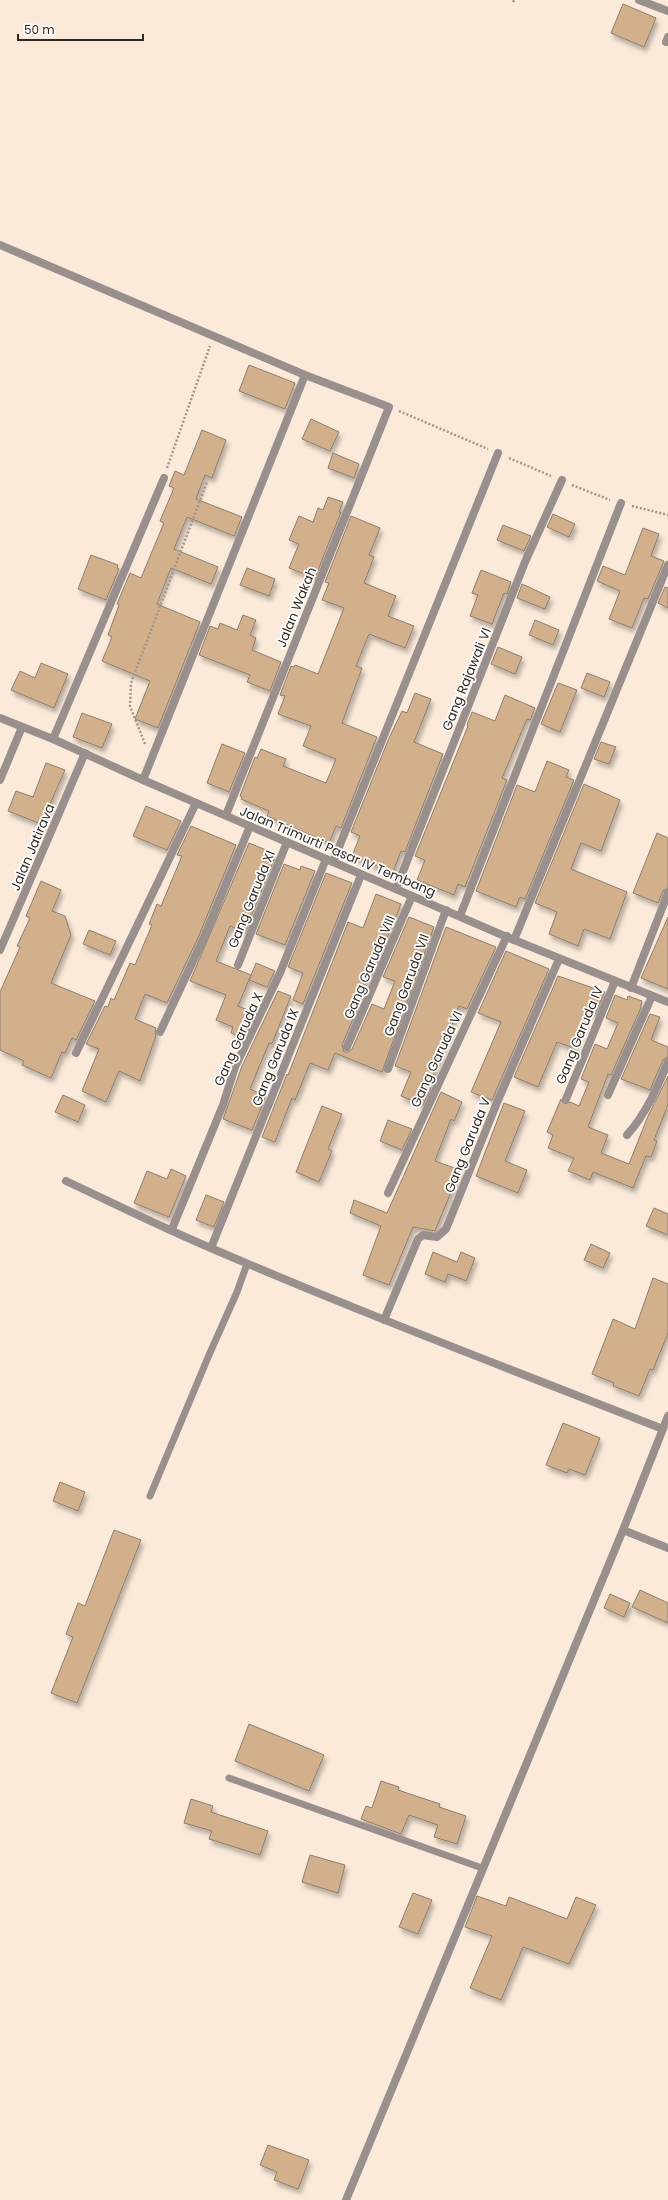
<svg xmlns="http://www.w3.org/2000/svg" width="668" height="2200" font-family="Poppins,sans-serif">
<defs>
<filter id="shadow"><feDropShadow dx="2.5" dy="4.5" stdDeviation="2" flood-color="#0004"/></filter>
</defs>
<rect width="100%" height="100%" fill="#fbeada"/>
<path fill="#d1b08b" stroke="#8c7e6f" filter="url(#shadow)" d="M623,4L656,18L644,47L611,33Z
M249,365L295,383L285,409L239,391Z
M311,419L339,432L330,451L302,439Z
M202,430L226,440L212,478L205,475L196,499L242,517L234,536L187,517L174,549L218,567L211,584L171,568L157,604L200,622L158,728L135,719L150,681L102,661L112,637L108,635L119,605L117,604L130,573L141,578L164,523L160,521L174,488L169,486L175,471L184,475Z
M333,453L359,464L354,478L328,468Z
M328,497L343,502L339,512H341L315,578L289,568L299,544L289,540L299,516L313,522L318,508L323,510Z
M553,514L575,524L569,537L547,527Z
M351,516L380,528L369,555L374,557L364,583L396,596L388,616L414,626L405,648L369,634L356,666L362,668L342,723L377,737L341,828L336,826L329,843L267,816L269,811L241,799L242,797L240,796L255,757L257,758L261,749L286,759L283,766L326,783L336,759L303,746L311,726L278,714L285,696L280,695L291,666L294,667L295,665L318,674L344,608L322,600L329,583L325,582Z
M503,525L531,536L524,551L497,540Z
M643,528L659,534L651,556L664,561L648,599L644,598L632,628L609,619L620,591L597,581L603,566L625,575Z
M91,555L118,565L117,568L119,569L106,600L78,589Z
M247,568L275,579L269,596L240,585Z
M481,570L511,582L507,594L504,593L492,624L470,616L478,595L472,593Z
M522,584L550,597L545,609L517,598Z
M665,587L668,588V608L658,603Z
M243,615L256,620L250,635L256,638L252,650L281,662L270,691L247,682L250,675L199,655L210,626L218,629L220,623L237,630Z
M535,620L559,630L553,645L529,635Z
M498,647L522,657L515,674L491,664Z
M41,663L68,674L54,708L11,690L20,671L35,678Z
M587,673L610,682L604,697L581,688Z
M558,683L577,690L560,732L541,724Z
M415,693L431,699L414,742L443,754L405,852L401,851L393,872L352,856L360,836L351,832L389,738L402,711L407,713Z
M505,695L535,708L530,720L527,719L502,778L507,780L465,887L458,884L454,895L417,880L425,860L415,856L468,726L467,725L472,712L495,721Z
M82,713L112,724L102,748L73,737Z
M601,742L616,747L609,764L594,759Z
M222,744L245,753L229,792L207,783Z
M547,761L569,770L566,777L574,780L525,899L520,897L516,907L476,891L517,785L535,792Z
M46,763L65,770L41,824L8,811L16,791L33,797Z
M584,784L620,800L601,851L581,843L571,869L627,892L610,939L584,929L578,946L549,934L557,912L535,903Z
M146,806L181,821L167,850L133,836Z
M191,826L236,845L198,938L167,1003L145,994L135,1019L156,1028L155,1032L156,1036L140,1081L119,1071L106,1102L82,1091L99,1049L86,1044L105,1006L108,1007L111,998L114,1000L130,963L135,965L152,925L149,924L157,904L161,906L182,856L177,855Z
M657,833L668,838V888L663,891L658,903L633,893Z
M249,843L276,854L245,932L230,926L216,961L251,975L238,1006L255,1013L243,1038L231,1033L233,1027L216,1020L226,995L190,981Z
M284,864L300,870L301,866L315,871L285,945L256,934Z
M326,873L352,883L303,1004L293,1000L303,973L288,967Z
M41,881L61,890L52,911L65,916L71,935L51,983L95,1001L76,1040L72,1038L65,1053L62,1052L51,1078L22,1065L24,1061L0,1050V992L20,947L17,946L30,918L26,916Z
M376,894L401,904L373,973L370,971L359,999L361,1000L342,1045L344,1052H348L352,1049L372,1004L384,1009L395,981L383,977L409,917L434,927L382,1072L335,1053L328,1070L310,1063L295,1100L292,1098L275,1142L262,1137L287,1074L288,1075L348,922L363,928Z
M668,917V989L641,978Z
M446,927L496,947L467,1009L459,1006L429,1087L431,1088L423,1105L401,1096L411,1072L395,1066Z
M89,930L116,941L110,955L83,944Z
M506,951L549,969L492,1100L471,1092L501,1022L478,1013Z
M256,963L275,971L267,987L249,980Z
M558,976L605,992L595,1014L589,1011L574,1048L557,1042L538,1087L514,1077Z
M278,991L291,996L272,1044L269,1043L250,1089L266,1096L252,1130L223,1119L242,1066Z
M615,995L627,1000L628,996L642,1001L640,1010L611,1075L608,1074L588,1127L608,1135L601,1153L629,1164L648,1116L668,1076V1105L654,1140L657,1141L651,1157L646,1156L633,1188L593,1172L590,1180L568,1171L574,1158L548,1148L553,1135L547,1132L561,1099L564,1104L570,1102L579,1106L589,1082L581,1079L595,1044L607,1049L618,1023L606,1018Z
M650,1014L660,1017L651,1040L668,1047V1057L663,1060L650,1090L621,1079Z
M441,1092L462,1102L454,1121L451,1119L435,1161L460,1170L435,1231L413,1227L389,1285L363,1275L381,1226L350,1213L354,1200L387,1213Z
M63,1095L85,1105L78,1122L55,1112Z
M504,1103L525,1111L505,1161L527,1170L518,1193L476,1176Z
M322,1106L342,1114L328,1149L332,1151L319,1182L296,1172Z
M388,1120L412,1129L402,1150L380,1141Z
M171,1169L186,1176L169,1217L134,1203L147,1171L167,1179Z
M206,1195L224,1202L214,1227L196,1220Z
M654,1208L668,1214V1235L646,1226Z
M591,1244L610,1253L603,1268L584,1260Z
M433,1252L457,1262L461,1252L475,1258L466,1281L448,1274L445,1282L425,1274Z
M653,1278L668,1284V1333L653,1370L650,1369L639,1396L613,1386L614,1383L592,1374L613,1319L635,1329Z
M563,1423L600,1438L585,1475L569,1469L567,1473L546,1465Z
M60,1482L85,1492L78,1511L53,1501Z
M114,1530L141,1540L77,1703L51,1693L73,1637L66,1634L78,1603L85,1606Z
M640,1590L668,1603V1623L632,1607Z
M610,1594L630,1603L624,1617L604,1608Z
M249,1724L324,1755L309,1791L235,1761Z
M381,1781L399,1787L398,1790L440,1804L439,1807L466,1816L457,1844L434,1837L438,1825L409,1815L401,1834L361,1819L366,1806L372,1808Z
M191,1799L213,1806L211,1812L268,1831L260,1855L209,1839L212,1831L184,1823Z
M310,1855L345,1865L338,1893L302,1882Z
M413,1893L432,1900L418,1934L399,1927Z
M477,1896L506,1906L509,1897L567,1919L576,1897L596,1905L569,1964L523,1947L501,2000L470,1988L492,1936L465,1927Z
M268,2145L309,2160L298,2189L274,2180L277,2172L260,2165Z"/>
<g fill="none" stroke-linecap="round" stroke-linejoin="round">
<path stroke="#a2968b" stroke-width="2.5" stroke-dasharray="2 2" stroke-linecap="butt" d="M513,2L514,0
M399,411L488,449
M509,458L551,476
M167,468L210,346
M572,485L610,500
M632,506L668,515
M145,744L130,706L131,683L207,482"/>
<path stroke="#998f8c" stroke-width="7" d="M150,1496L209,1355L237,1292L247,1264
M229,1778L482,1868"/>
<path stroke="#998f8c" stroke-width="8" d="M639,0L668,11
M666,42L668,37
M0,245L305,375L389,407L226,815
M53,739L164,478
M0,780L22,727
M143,780L305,375
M333,862L498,453
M396,889L525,562L562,480
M460,916L621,503
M514,940L668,565
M0,950L85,753
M238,965L287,842
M631,988L668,893
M160,1032L203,940L250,826
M347,1047L412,896
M76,1053L196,803
M388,1069L446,910
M608,1095L652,996
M566,1099L615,981
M627,1135C646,1114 657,1088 668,1062
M66,1181C115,1204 163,1228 213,1249C362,1313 512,1370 663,1429
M388,1193L507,936
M172,1229L223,1105L235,1067L280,973L326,859
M211,1248L361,875
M384,1320L418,1239L423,1235L437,1237L446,1229L496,1105L559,959
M623,1530L668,1548
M346,2200L623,1530L668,1416"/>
<path stroke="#998f8c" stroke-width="8" d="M0,718L53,739L143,780L514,940L668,1002"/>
</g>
<g text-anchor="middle" stroke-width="3.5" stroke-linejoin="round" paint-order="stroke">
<g font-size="13" fill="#2f2923" stroke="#fff">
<text transform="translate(296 607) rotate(-68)" y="5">Jalan Wakah</text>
<text transform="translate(466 679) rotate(-68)" y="5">Gang Rajawali VI</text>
<text transform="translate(32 847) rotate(-67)" y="5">Jalan Jatirava</text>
<text transform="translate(338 851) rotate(23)" y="5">Jalan Trimurti Pasar IV Tembang</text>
<text transform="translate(251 899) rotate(-68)" y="5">Gang Garuda XI</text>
<text transform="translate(369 967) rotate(-67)" y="5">Gang Garuda VIII</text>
<text transform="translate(406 985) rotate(-70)" y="5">Gang Garuda VII</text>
<text transform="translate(579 1035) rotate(-68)" y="5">Gang Garuda IV</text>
<text transform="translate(238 1039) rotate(-66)" y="5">Gang Garuda X</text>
<text transform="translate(275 1057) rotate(-68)" y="5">Gang Garuda IX</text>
<text transform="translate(436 1059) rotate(-65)" y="5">Gang Garuda VI</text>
<text transform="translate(467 1145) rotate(-68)" y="5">Gang Garuda V</text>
</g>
</g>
<path d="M18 34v6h125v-6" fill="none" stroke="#2f2923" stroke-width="2"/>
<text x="24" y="34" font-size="12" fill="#2f2923" stroke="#ffffff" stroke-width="3" paint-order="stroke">50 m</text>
</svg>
